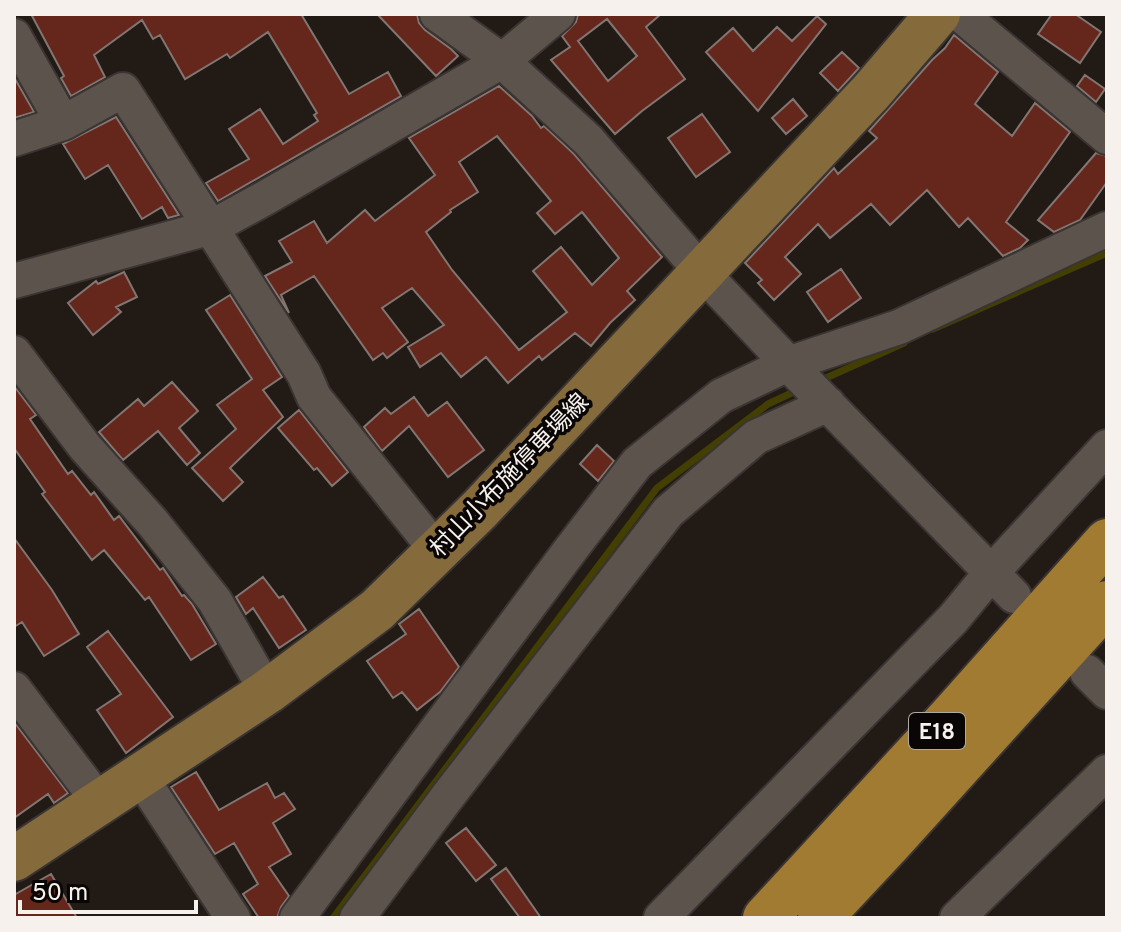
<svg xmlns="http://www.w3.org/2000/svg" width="1121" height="932" font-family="Overpass,'Noto Sans JP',sans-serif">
<rect width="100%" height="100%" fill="#221a15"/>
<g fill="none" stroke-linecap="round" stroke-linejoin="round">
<path stroke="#433f03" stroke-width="7" d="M933,329L1107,253
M817,382L904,343
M333,918L657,488L768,404L798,390"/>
</g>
<path fill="#65261c" stroke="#827673" stroke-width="2" fill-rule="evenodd" d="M31,14H301L349,94L388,72L401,96L218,201L206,183L249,159L229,129L260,109L283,144L318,121L314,115L317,113L268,32L230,58L227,54L185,79L160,35L153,39L142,20L94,55L105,77L71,96L61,78L64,76Z
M377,14H417L419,23L425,30L451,49L458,56L436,76Z
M578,14H661L646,27L685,79L642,111L615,134L551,60L570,47L562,36L576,22ZM607,19L637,56L608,81L578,41Z
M1052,14H1075L1101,32L1080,63L1038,34Z
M817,16L826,24L758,111L706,52L733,28L753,51L777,27L792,41Z
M954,35L998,72L975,104L1012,136L1035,103L1070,132L1006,222L1028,240L1020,248L1003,256L968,218L959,227L927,190L890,225L871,204L830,238L818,224L785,257L801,274L774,300L758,283L762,280L745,263L834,168L838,174L877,138L869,131L932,60L945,48Z
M842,52L859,68L838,91L820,73Z
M1085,75L1105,89L1096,102L1077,86Z
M14,77L34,112L14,118Z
M499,86L532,116L541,128L544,126L574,154L662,257L627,291L635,300L610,323L591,346L575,333L542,360L539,356L508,383L486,357L461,377L441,353L420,367L408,347L444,325L412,288L382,308L408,342L387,358L383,353L373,360L314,276L281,295L289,313L265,276L292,262L279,241L314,221L327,243L365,210L375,221L435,175L409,138ZM497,136L551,201L537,213L555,234L582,212L619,258L592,285L561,247L533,271L567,312L519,350L452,270L426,232L451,212L450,210L478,192L459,162Z
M793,99L807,116L786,134L772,118Z
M702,114L730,152L696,177L668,138Z
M116,117L179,215L168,218L162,207L142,219L108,165L85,179L63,144Z
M1096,153L1107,156V182L1080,220L1054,232L1038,220Z
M841,269L861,298L828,322L807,292Z
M124,272L137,297L116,307L121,312L93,335L68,303L96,281L98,284Z
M230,295L282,377L263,390L283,417L230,468L243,482L223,501L192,468L236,429L217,405L252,379L206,310Z
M172,382L198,411L179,428L200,453L187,465L158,431L123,460L99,432L138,399L144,406Z
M14,386L36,415L30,419L68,474L72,471L91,495L94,492L114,520L119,516L160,570L163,568L182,596L184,595L192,604L216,644L191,660L149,597L145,600L104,550L92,560L42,494L45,492L14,448Z
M414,397L428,416L447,402L484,450L448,477L409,426L382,451L364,427L385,408L391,414Z
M299,410L348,472L332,486L317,468L314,470L278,428Z
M597,445L614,461L598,481L580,464Z
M14,538L52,590L79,634L44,656L22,622L14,627Z
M263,577L279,598L283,596L306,630L279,648L253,608L246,614L236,597Z
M419,609L459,667L440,692L417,710L402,692L393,698L367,661L406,634L399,624Z
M108,631L173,717L126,753L97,710L121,694L87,647Z
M14,722L68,793L54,803L48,794L14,818Z
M196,772L219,810L267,783L275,798L284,793L295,809L273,823L291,854L269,867L289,896L281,907L277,918H259L243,894L258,884L234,843L215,854L171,787Z
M466,828L496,865L476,881L446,843Z
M506,868L541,918H520L491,879Z
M51,874L77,918H14V895Z"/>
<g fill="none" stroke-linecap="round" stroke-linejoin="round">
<defs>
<path id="minor" d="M437,14L502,61L588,140L701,271L798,374L1014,596
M960,14L1107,137
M14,36L63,123L14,139
M63,123L123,90L304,374L314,397L437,551
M14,281L212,227L265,198L502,61L558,14
M14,353L85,447L153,523L215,601L267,692
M1087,672L1107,692
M14,689L100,803
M140,776L233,918
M297,918L568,553L637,463L721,396L788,364L899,327L1107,229
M357,918L448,796L668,512L756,437L828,404
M661,918L953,619L991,573L1107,447
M957,918L1107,772"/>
<path id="major" d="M14,859L267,692L377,610L480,509L871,92L938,14"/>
<path id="highway" d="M765,918L952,715L1107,541
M820,918L891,842L1107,603"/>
</defs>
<use href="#minor" stroke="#3a3432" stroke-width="38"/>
<use href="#major" stroke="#3a3432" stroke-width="48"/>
<use href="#highway" stroke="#3a3432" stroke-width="48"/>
<use href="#minor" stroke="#5c534d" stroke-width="34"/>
<use href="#major" stroke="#856b3c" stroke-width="44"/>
<use href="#highway" stroke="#a17b31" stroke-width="44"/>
</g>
<g text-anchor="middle" stroke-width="7" stroke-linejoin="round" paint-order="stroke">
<rect fill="#090605" stroke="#b0aaa7" stroke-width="2" x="909" y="713" width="56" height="36" rx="6"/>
<g font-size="22" font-weight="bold" fill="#f7f1ed">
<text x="937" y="739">E18</text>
</g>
<g font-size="24" fill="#f7f1ed" stroke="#090605">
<text transform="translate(509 475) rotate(-46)" y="8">村山小布施停車場線</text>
</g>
</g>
<rect width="1121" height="932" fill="none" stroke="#f7f1ed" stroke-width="32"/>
<path d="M20 900v12h176v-12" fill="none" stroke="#f7f1ed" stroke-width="4"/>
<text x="32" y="900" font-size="24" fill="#f7f1ed" stroke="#090605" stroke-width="6" paint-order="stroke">50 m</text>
</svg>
